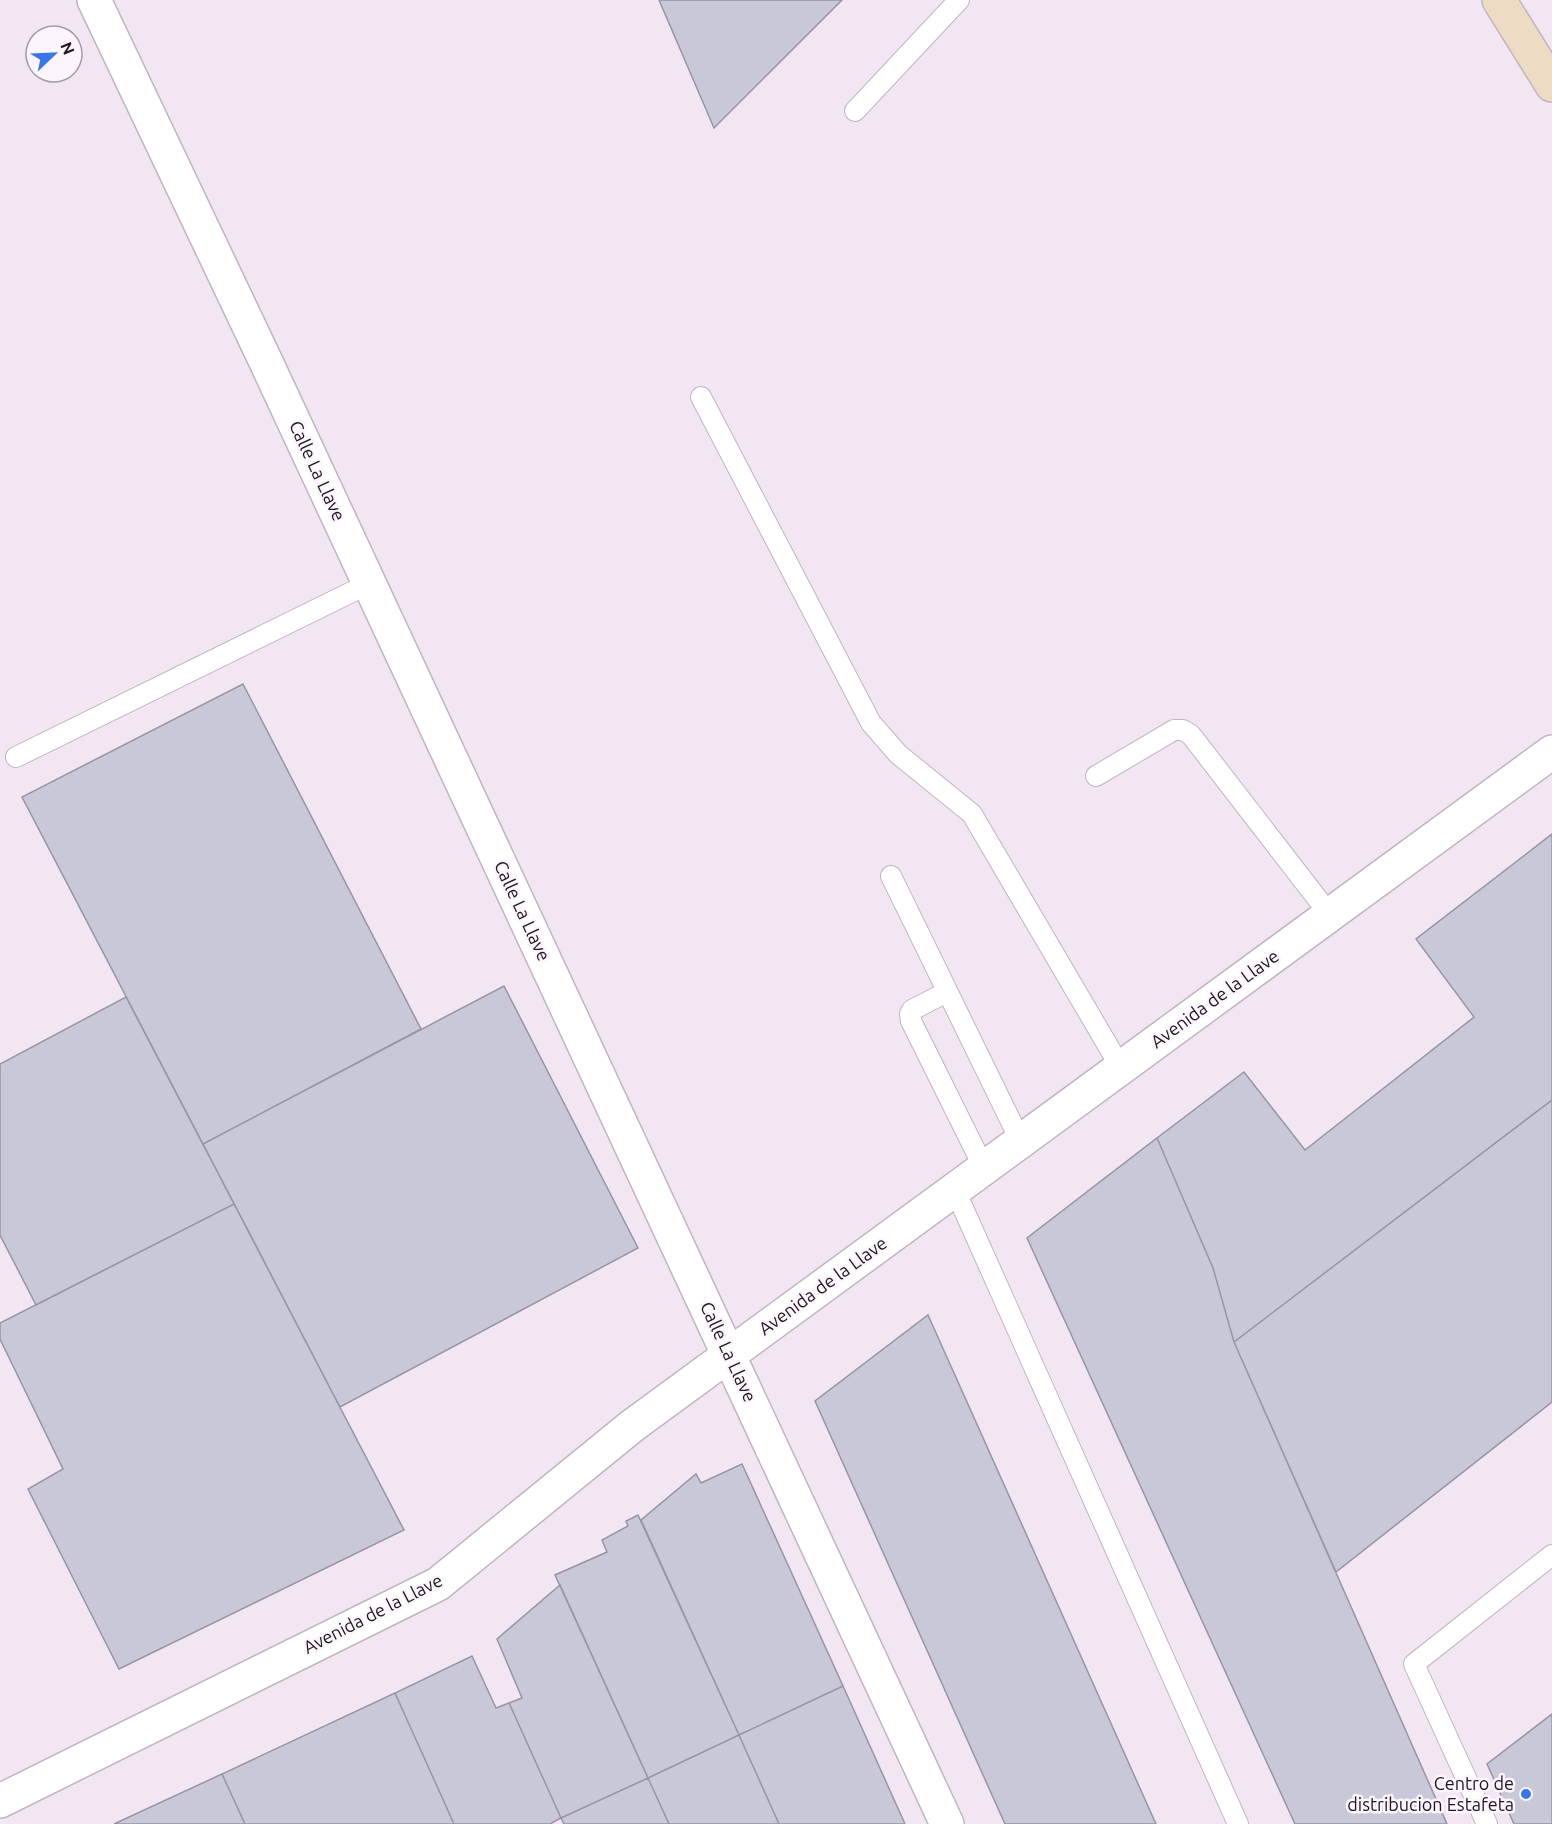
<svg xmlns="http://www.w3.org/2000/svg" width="1552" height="1824" font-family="Ubuntu,sans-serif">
<rect width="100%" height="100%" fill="#f3e6f3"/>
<path fill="#c9c8d9" stroke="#9695a5" stroke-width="1.5" d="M659,0H842L714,128Z
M243,684L421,1029L203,1144L22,797Z
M1552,834V1100L1234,1342L1213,1268L1157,1138L1244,1072L1305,1150L1474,1017L1416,939Z
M504,986L638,1248L340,1407L203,1144Z
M126,997L234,1204L36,1305L0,1235V1064Z
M1552,1100V1402L1336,1572L1234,1342Z
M1157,1138L1213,1268L1234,1342L1447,1824H1295L1027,1238Z
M234,1204L404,1530L119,1669L28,1489L63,1469L0,1339V1323Z
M928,1315L1156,1824H1005L815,1401Z
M742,1464L843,1686L739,1735L641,1520L696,1474L701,1483Z
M638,1515L739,1735L648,1778L555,1575L607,1552L602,1540L628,1526L626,1521Z
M560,1585L648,1778L561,1818L509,1703L522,1698L497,1639Z
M472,1656L496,1708L509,1703L561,1818L550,1824H454L395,1693Z
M843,1686L905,1824H779L739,1735Z
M395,1693L454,1824H245L222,1774Z
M1552,1714V1824H1514L1487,1764Z
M739,1735L779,1824H669L648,1778Z
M222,1774L245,1824H114Z
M648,1778L669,1824H564L561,1818Z"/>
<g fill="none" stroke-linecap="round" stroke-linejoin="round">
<defs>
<path id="lane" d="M855,111L959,0
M701,397L871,723L898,754L972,814L1121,1068
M16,757L370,583
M1096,776L1174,730H1183L1191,735L1330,915
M891,876L1021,1142
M947,992L912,1010L910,1014L911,1021L984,1168
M955,1190L1238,1824
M1487,1824L1414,1664L1552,1555"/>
<path id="street" d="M94,0L267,364L947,1824
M0,1801L438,1584L632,1426L1552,752"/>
<path id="secondary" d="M1499,0L1552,85"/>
</defs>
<use href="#lane" stroke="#c1b4c1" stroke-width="22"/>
<use href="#street" stroke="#c1b4c1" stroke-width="36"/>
<use href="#secondary" stroke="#c1b4c1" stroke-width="36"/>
<use href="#lane" stroke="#fff" stroke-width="20"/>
<use href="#street" stroke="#fff" stroke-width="33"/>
<use href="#secondary" stroke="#eddbc4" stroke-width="33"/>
</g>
<circle fill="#3a76e5" stroke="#fdf5fd" stroke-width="2" cx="1526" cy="1794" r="6"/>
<g text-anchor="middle" stroke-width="5" stroke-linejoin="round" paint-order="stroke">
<g font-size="18" fill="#1c181c" stroke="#fdf5fd">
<text transform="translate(317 471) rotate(65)" y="6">Calle La Llave</text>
<text transform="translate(522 911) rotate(65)" y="6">Calle La Llave</text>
<text transform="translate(1215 999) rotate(-36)" y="6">Avenida de la Llave</text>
<text transform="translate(823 1286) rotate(-36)" y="6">Avenida de la Llave</text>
<text transform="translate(728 1352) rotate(65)" y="6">Calle La Llave</text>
<text transform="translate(373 1614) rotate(-27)" y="6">Avenida de la Llave</text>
</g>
<g font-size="18" fill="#1c181c" stroke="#fdf5fd" text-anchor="end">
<text x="1514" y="1790">Centro de<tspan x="1514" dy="21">distribucion Estafeta</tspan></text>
</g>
</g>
<g transform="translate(54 54) rotate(67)"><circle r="28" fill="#fdf5fd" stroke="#a39da3" stroke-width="1.5"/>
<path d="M0-4.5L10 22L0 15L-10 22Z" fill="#3a76e5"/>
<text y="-9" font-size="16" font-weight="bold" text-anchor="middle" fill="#1c181c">N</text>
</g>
</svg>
